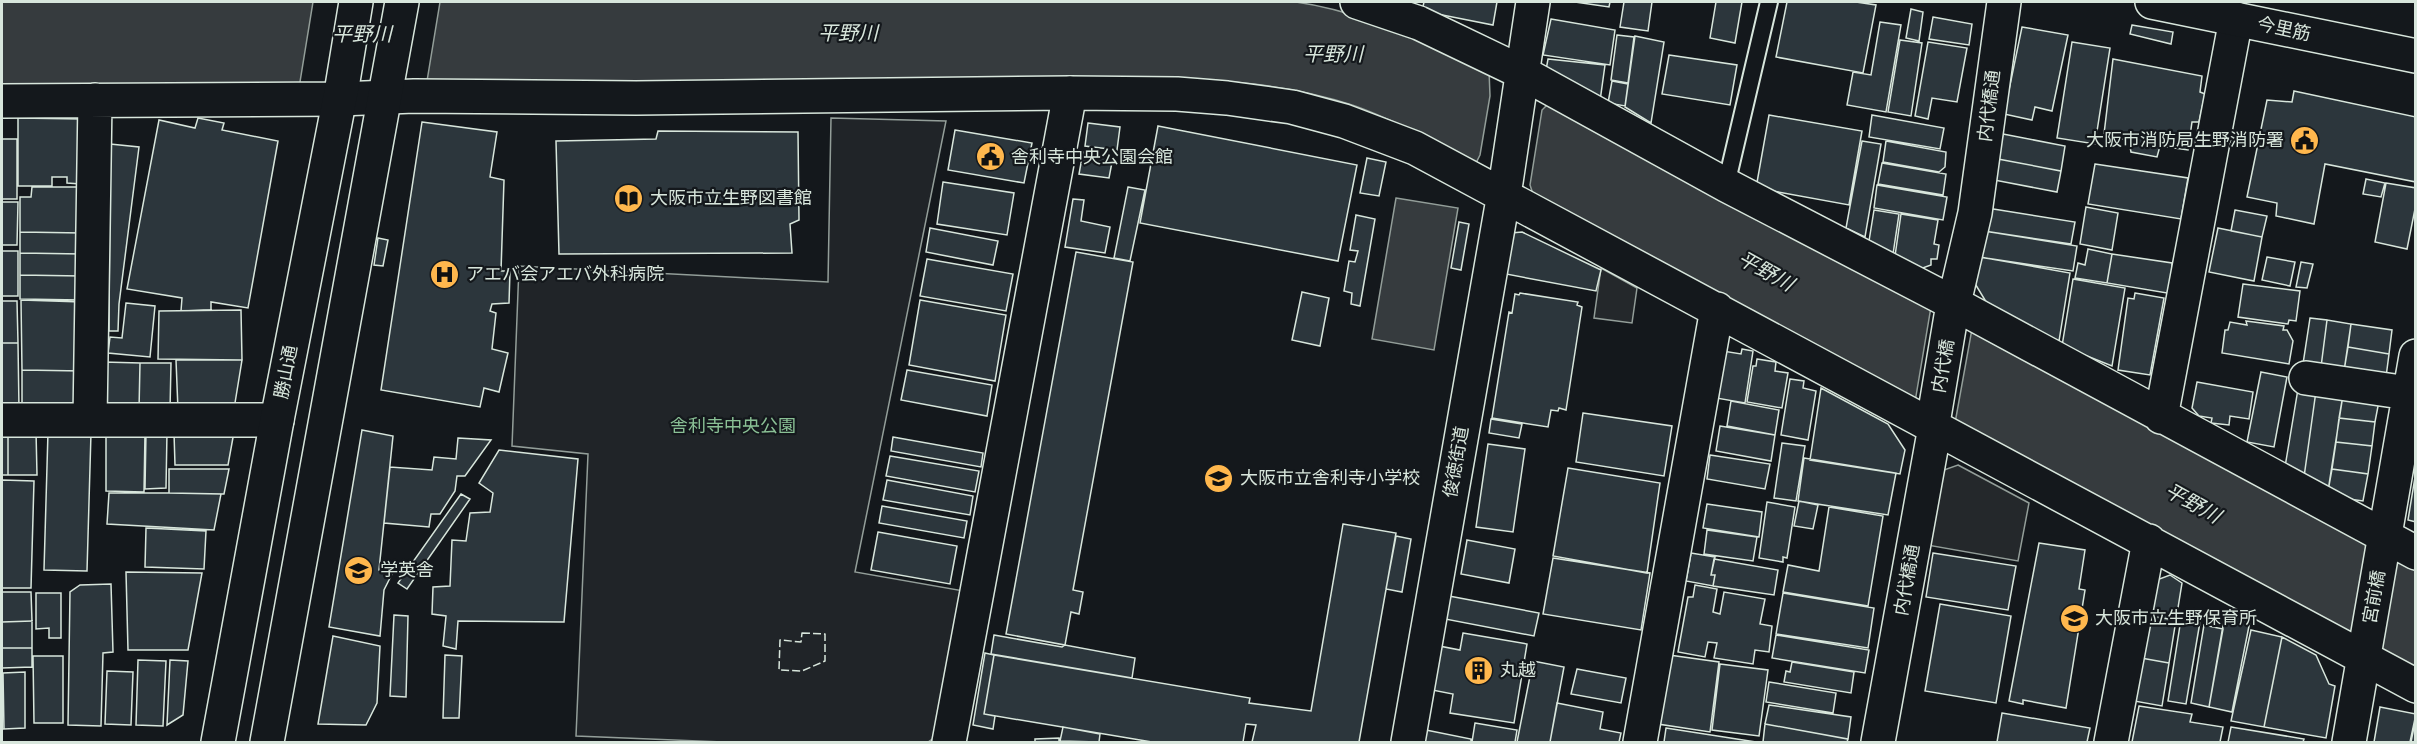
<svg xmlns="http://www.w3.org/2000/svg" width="2417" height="744" font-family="'Sofia Sans Condensed','Noto Sans JP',sans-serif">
<rect width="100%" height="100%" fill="#14181c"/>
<path fill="#202428" stroke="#939e99" stroke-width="1.5" d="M831,118L946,121L855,572L964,591L938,735L928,742H723L576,736L588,454L512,446L519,266L828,282Z"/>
<path fill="#24282b" stroke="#939e99" stroke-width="1.5" d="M1601,268L1637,288L1632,323L1594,318Z
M1958,465L2029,503L2018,561L1927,545L1941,471Z"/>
<path fill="#363b3e" stroke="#939e99" stroke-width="1.5" d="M2,2H1296C1353,10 1404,33 1457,56L2415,570V668L1420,134C1398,124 1376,113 1352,105C1295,86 1236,81 1176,78L297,85L2,86Z
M1396,198L1458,208L1434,350L1372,339Z"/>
<path fill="#14181c" stroke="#939e99" stroke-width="1.5" d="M313,2H440L426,87L299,88Z
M1489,70L1550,102L1542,110L1530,185L1534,197L1475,165L1480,155L1490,96Z
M1931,307L1972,329L1955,423L1915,402Z"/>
<path fill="#2c363c" stroke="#d8e6dc" stroke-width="1.5" d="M1424,2H1497L1493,25L1422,11Z
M1575,2H1610L1609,7Z
M1624,2H1652L1648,31L1620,27Z
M1716,2H1742L1735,43L1710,38Z
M1787,2H1856L1876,5L1863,73L1776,57Z
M1911,9L1923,12L1919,41L1906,38Z
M1933,17L1972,24L1969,45L1929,39Z
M1551,19L1615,30L1610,65L1543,55Z
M1880,22L1901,25L1886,112L1847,105L1853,72L1871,75Z
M2132,25L2173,32L2171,44L2130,34Z
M2022,27L2068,35L2052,111L2035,107L2032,120L2004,114Z
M1617,35L1634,37L1628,83L1611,80Z
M1635,36L1664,42L1651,123L1625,107Z
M1900,40L1922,43L1911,116L1888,112Z
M1928,42L1967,48L1957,102L1932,98L1928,119L1915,116Z
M2072,42L2110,48L2095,144L2057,138Z
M1669,55L1737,65L1730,105L1662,94Z
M1548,59L1605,65L1600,101L1546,70Z
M2113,59L2202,76L2200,92L2205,94L2199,122H2192L2188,150L2160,146L2157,157L2131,152L2129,141L2104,134Z
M1612,81L1628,84L1625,106L1608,103Z
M2294,91L2416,117V182L2325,164L2314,224L2276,216L2277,203L2247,197L2267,100L2292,102Z
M1769,115L1862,131L1849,205L1756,188Z
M1872,115L1944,128L1940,149L1869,137Z
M18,118L81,119V184L67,183V177H52V186H18Z
M198,118L224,123L222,130L278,141L248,308L211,302V310L181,311L182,298L127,289L159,120L195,128Z
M422,122L497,132L490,177L504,180L501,271H510L509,303L492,304L490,311L496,313L492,349L508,353L499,392L484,388L480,407L381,390Z
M1088,123L1120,127L1117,150L1085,146Z
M1158,126L1357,165L1338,261L1140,223Z
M955,130L1032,143L1024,183L948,170Z
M658,131L798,132L799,220L790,224L792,253L559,254L556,141L656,139Z
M2003,134L2065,146L2061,171L1998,159Z
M2,139H17V199H2Z
M1862,141L1881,144L1865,237L1846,228Z
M1886,141L1946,152L1945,167L1939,172L1883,162Z
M110,144L139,147L119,304L118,331H109Z
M1083,152L1113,157L1109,178L1079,174Z
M1367,158L1386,162L1379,196L1360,193Z
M1998,159L2061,171L2057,192L1994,180Z
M1882,163L1946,174L1943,195L1878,184Z
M2095,164L2188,178L2181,219L2088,204Z
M2366,179L2385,183L2381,197L2363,194Z
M943,182L1014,193L1007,235L937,224Z
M2386,183L2416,188V204L2407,249L2375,242Z
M1877,185L1947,197L1943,220L1874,208Z
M32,187H82V233L20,232V197H31Z
M1128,187L1145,190L1130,261L1114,258Z
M1073,199L1084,200L1081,221L1110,227L1105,253L1065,247Z
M2,202H18L17,245H2Z
M2086,207L2118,213L2112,250L2080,244Z
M1987,208L2075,222L2071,244L1984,231Z
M1874,210L1899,214L1893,254L1869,241Z
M2235,210L2267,216L2262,237L2231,231Z
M1901,214L1938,220L1934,244L1939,245L1937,259H1931V265L1920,269L1895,256Z
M1356,215L1375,219L1360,306L1351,304L1352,293L1344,291L1349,261L1355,262L1358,251L1350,250Z
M1459,222L1469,224L1461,270L1451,268Z
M930,228L998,241L993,265L926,252Z
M2218,228L2262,237L2254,281L2209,272Z
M1984,231L2077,246L2073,271L1979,257Z
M20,232L82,233V254L20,253Z
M1522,232L1601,270L1596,291L1506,274L1511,233Z
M378,238L388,240L383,266L374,265Z
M2088,249L2112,254L2107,283L2075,278L2078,263L2085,265Z
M2,251H18V296H2Z
M1076,252L1133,262L1073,590L1083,592L1079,614L1071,612L1065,645L1006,634Z
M20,253L82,254L81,276L20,275Z
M2112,254L2172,263L2171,287L2167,293L2107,283Z
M1980,257L2070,273L2059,341L1991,310L1974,282Z
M2267,257L2295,262L2290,286L2262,280Z
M927,259L1013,274L1006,311L920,296Z
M2301,262L2313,264L2307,288L2296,287Z
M20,275L81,276V300L20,299Z
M2073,279L2125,288L2112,366L2062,346Z
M2243,284L2300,291L2296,321L2289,320L2288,324L2238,317Z
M1302,292L1329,298L1320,346L1292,340Z
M1520,293L1578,302L1577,305L1582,307L1566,410L1559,408L1558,411L1551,410L1548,427L1492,418L1509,312L1512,313L1515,294L1519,295Z
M2135,293L2164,298L2150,375L2118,370L2128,298L2134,299Z
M21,300L82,302V371L22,370Z
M920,300L1006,315L995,381L909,365Z
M2,301H17L18,343H2Z
M126,303L155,306L150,357L108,353L110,337L122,338Z
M241,310L242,360L158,359L159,311Z
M2310,318L2327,320L2321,367L2303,364Z
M2327,320L2351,324L2344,371L2321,367Z
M2246,321L2284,326L2283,330H2287L2293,341L2289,364L2222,353L2225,330H2228L2230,322L2247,325Z
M2351,324L2392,330L2389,354L2348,347Z
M2,343H18L19,409H2Z
M2348,347L2389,354L2386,377L2344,371Z
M1742,349L1753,351L1745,403L1716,398L1723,351L1741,354Z
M1757,359L1776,362L1775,371L1788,373L1782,408L1747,402L1753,366H1756Z
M176,360H242L234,409L178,410Z
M103,362L140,363L139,410H103Z
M140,363H171L170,410H139Z
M22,370L82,371V411L22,409Z
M907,370L992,385L987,416L901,400Z
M2261,372L2287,377L2274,447L2247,442Z
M1790,379L1804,381L1803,388L1816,391L1808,440L1781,435Z
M2197,382L2253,392L2249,419L2230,416L2229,425L2211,423L2212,418L2199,416L2192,408Z
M1821,388L1888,424L1905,450L1900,474L1810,460Z
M2298,389L2316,391L2304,477L2285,467Z
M2316,391L2343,395L2328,491L2304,477Z
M2343,395L2379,401L2375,422L2339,418Z
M1731,401L1779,410L1775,435L1727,426Z
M1583,413L1672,426L1664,476L1576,462Z
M2339,418L2375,422L2372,446L2336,442Z
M1491,419L1522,424L1519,438L1489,433Z
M1720,426L1775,435L1771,461L1716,451Z
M362,430L393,436L379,570L392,574L384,590L380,636L329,627Z
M2,431H8V475H2Z
M8,431H36L37,475H8Z
M48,432L91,433L87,571L44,570Z
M106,432L145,433L144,492L106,491Z
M167,432L166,488L145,489L146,433Z
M234,432L228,465H175L174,433Z
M893,437L983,453L981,467L891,451Z
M458,438L491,440L465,476H457L455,491L440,514H431L429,527L384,523L390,467L432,470L434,457L456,459Z
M2336,442L2372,446L2368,474L2332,469Z
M1782,443L1805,446L1796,501L1774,498Z
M1488,444L1525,449L1513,532L1476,527Z
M499,450L578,459L564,622L458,621L456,649L443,646L446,616L432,614L433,587L450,586L452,540L466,541L470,513L490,512L493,493L479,483Z
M1710,455L1770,464L1765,489L1707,479Z
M890,456L979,471L975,492L886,476Z
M1804,458L1896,473L1888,515L1798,501Z
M1568,468L1660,483L1647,573L1553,556Z
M169,469H229L224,494L169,493Z
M2332,469L2368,474L2363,501L2342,498L2328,491Z
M2416,471V522L2408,520Z
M2,480L34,481L31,588H2Z
M887,480L973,496L970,515L883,500Z
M109,493H169L221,494L214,530L107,524Z
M461,494L470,499L407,589L398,583Z
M1799,501L1818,505L1813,529L1794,526Z
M1767,502L1795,507L1787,558L1783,557V562L1759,558Z
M1707,504L1762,512L1759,537L1703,528Z
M882,506L967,521L964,538L879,523Z
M1829,507L1883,516L1868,606L1783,592L1788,565L1819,571Z
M1343,524L1396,533L1359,742H1252L1256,725L1246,724L1243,742H1152L984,714L994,655L1250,698L1249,703L1311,711Z
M146,528L206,531L204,569L145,567Z
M1707,530L1757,537L1753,561L1704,554Z
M878,532L957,546L950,584L871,570Z
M1396,536L1411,539L1402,592L1386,589Z
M1467,540L1515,549L1509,583L1461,574Z
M2039,543L2085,550L2079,589L2085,590L2066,708L2023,700V704L2009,701Z
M1691,553L1715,557L1711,575H1715L1713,586L1686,581Z
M1933,553L2016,566L2008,610L1926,597Z
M1553,558L1650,573L1641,630L1543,614Z
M1714,559L1778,570L1774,595L1713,586L1715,575H1711Z
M126,572L202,573L188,650H128Z
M2170,575L2182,583L2176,620L2148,616L2154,581Z
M111,584L113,652L103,653L101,726L68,725L70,592L80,585Z
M1695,585L1717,589L1713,612L1720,614L1724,592L1765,599L1760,624L1772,626L1769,652L1755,650L1753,664L1714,658L1717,643L1708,642L1705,657L1678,652L1688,597H1693Z
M2,592H31L32,621L2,622Z
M36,593H61V638H49V628L36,629Z
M1783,593L1874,608L1868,648L1776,634Z
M1449,596L1539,613L1534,636L1445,619Z
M1940,604L2011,616L1996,703L1925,691Z
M2231,608L2243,614L2242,619L2250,621L2232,712L2209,707L2225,614L2229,615Z
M394,615L408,616L406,697L390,696Z
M2148,616L2176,620L2169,663L2141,658Z
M2181,619L2200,622L2186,704L2168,701Z
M32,621V648H2V622Z
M2204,625L2223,629L2209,707L2191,703Z
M2251,630L2282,637L2264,727L2231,721Z
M1463,633L1527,644L1514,723L1450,713L1453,694L1432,690L1439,646L1460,650Z
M994,635L1062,647L1065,645L1135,658L1132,678L991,654Z
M1776,635L1869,650L1865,673L1772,658Z
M333,636L380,646L377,703L366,725L318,724Z
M2282,637L2316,655L2329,684L2335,686L2326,738L2264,727Z
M2,648H32V667L2,668Z
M985,653L994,655L984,714L995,716L993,729L973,725Z
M445,655L462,656L459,718H443Z
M1669,655L1719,662L1710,732L1658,724Z
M33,656H63V723H34Z
M2141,658L2169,663L2162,706L2134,701Z
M138,660L166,661L163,726L136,725Z
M170,660L188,661L183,715L167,725Z
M1533,661L1564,667L1550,742H1517Z
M1792,662L1854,672L1851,693L1784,682L1786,671L1790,672Z
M1720,664L1768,670L1759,736L1712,730Z
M1577,669L1626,678L1621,703L1571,694Z
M107,671L133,672L131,725L105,724Z
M25,672V728L4,729L3,673Z
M2,673H3L4,729H2Z
M1769,682L1836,693L1833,713L1766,702Z
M1557,703L1603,712L1600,729L1621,733L1619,742H1550Z
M1769,705L1851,717L1848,739L1765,724Z
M2139,706L2192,714L2190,722L2223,727L2220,742H2132Z
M2380,707L2416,714L2410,742H2374Z
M2002,713L2090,728L2087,742H1997Z
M2416,722V742H2411L2415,722Z
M1475,723L1517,730L1515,742H1472Z
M1765,724L1848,739L1847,742H1763Z
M1063,727L1100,734L1099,742L1060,741Z
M2231,727L2304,739L2303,742H2228Z
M1666,728L1756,742H1664Z
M1426,730L1471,739V742H1424Z
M1059,738V742H1035V739Z"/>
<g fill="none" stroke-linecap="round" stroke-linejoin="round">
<defs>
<path id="service" d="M1726,185L1769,2"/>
<path id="minor" d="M1357,2L1419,23L1521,72L1726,185L1955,304L2416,553
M2,101L340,99L414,96L636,98L1070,93L1177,94L1227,98L1292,107L1344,121L1415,148L2416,686
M2306,378L2408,393
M2161,417L2236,19
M2,420H277
M90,420L95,100
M949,742L1070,93
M1408,742L1506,182L1533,2
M1640,742L1717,309
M1878,742L1935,427L1934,417L1951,316L1975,213L2004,2
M2111,742L2149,541
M2349,742L2416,356"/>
<path id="primary" d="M2152,2L2416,56
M218,742L277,420L342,87L356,2
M267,742L402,2"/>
</defs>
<use href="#service" stroke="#d8e6dc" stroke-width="20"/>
<use href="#minor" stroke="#d8e6dc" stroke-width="36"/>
<use href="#primary" stroke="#d8e6dc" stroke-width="36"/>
<use href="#service" stroke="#14181c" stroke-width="16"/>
<use href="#minor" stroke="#14181c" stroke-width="33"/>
<use href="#primary" stroke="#14181c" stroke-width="33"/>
<path stroke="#d8e6dc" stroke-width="1.5" stroke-dasharray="8 3" stroke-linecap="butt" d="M802,633L825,634V661L802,671L779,670L780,640L801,642Z"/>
</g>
<defs>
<symbol id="civic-disc" viewBox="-11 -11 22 22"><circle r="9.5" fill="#ffb74d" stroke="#14181c"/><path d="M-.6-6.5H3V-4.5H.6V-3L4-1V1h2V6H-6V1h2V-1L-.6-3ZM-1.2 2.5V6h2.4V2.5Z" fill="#111"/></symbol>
<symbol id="library-disc" viewBox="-11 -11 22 22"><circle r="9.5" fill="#ffb74d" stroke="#14181c"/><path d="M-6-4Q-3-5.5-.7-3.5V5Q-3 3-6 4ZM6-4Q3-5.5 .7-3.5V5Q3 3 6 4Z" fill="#111"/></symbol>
<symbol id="hospital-disc" viewBox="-11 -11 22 22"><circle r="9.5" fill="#ffb74d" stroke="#14181c"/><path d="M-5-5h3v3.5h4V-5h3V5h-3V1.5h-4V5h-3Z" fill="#111"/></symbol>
<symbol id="school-disc" viewBox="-11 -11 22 22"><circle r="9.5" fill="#ffb74d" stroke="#14181c"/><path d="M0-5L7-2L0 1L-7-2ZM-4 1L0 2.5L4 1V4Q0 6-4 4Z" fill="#111"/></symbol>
<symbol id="building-disc" viewBox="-11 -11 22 22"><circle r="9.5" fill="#ffb74d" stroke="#14181c"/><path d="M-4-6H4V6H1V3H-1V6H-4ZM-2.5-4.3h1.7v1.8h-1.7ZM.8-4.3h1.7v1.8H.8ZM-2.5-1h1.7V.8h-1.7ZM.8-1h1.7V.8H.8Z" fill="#111"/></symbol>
</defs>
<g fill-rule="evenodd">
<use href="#civic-disc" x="2288" y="124" width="33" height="33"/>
<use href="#civic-disc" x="974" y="140" width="33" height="33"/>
<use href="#library-disc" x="612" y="182" width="33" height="33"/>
<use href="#hospital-disc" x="428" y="258" width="33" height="33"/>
<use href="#school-disc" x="1202" y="462" width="33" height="33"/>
<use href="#school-disc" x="342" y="554" width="33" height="33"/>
<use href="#school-disc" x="2058" y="602" width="33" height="33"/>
<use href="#building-disc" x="1462" y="654" width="33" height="33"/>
</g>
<g text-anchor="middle" stroke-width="4.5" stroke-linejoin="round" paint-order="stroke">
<g font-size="18" fill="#d8e6dc" stroke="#14181c">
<text transform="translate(2284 29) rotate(12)" y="6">今里筋</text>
<text transform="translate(1989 106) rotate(-83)" y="6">内代橋通</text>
<text transform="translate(1943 366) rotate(-80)" y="6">内代橋</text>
<text transform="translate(286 372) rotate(-79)" y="6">勝山通</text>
<text transform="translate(1456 462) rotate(-80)" y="6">俊徳街道</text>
<text transform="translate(1907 580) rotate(-80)" y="6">内代橋通</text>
<text transform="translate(2374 597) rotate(-80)" y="6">宮前橋</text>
</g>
<g font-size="18" fill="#d8e6dc" stroke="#14181c" text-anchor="start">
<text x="2284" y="146" text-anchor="end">大阪市消防局生野消防署</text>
<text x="1011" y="163">舎利寺中央公園会館</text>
<text x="650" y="204">大阪市立生野図書館</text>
<text x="466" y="280">アエバ会アエバ外科病院</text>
<text x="1240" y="484">大阪市立舎利寺小学校</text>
<text x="380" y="576">学英舎</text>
<text x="2095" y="624">大阪市立生野保育所</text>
<text x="1500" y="676">丸越</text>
</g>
<g font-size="18" fill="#8ac095" stroke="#14181c">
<text x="733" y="432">舎利寺中央公園</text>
</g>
<g font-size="20" font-style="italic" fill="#d8e6dc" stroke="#14181c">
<text x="848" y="40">平野川</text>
<text x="362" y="41">平野川</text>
<text x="1333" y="61">平野川</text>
<text transform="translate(1766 271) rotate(29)" y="7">平野川</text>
<text transform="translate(2193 503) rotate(29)" y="7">平野川</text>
</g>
</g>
<rect width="2417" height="744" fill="none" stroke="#d8e6dc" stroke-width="6"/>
</svg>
